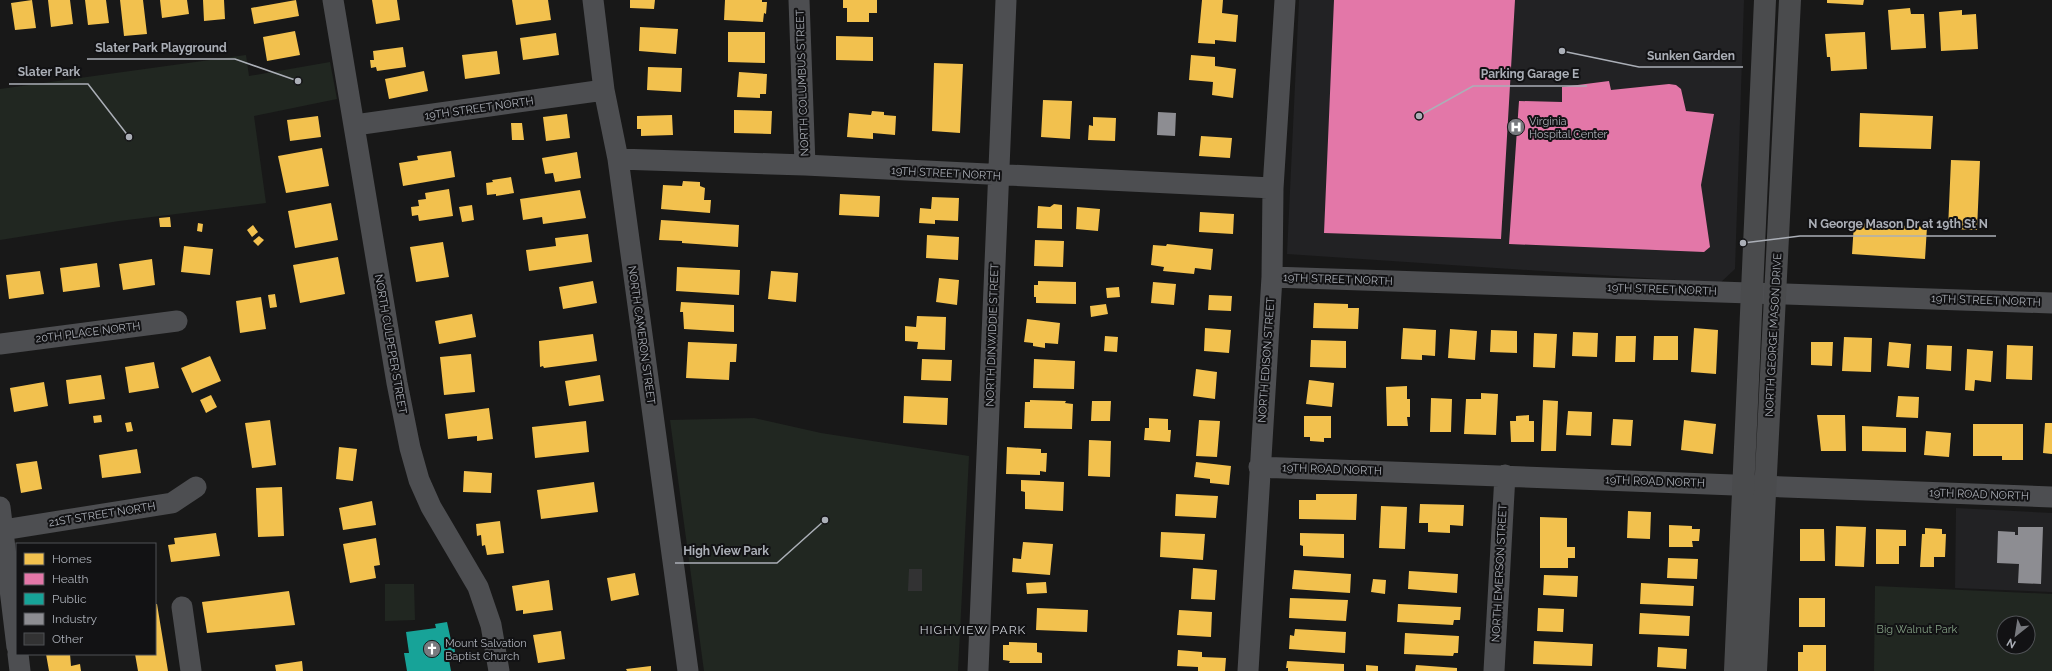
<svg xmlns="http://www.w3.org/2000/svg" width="2052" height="671" font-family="Raleway,sans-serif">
<rect width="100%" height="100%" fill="#181818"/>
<path fill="#222224" d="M1299,0H1744L1735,269L1720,283L1287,254Z
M1956,508L2052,513V592L1955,588Z"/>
<path fill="#212721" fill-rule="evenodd" d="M246,55L249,76L330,62L337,99L254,116L266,203L119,221L0,240V89Z
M754,418L821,433L969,456L958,671H704L670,420Z
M385,584H414L415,620L385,621Z
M1875,586L2052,594V671H1874ZM2004,623H2028V647H2004Z"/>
<path fill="#f2c14e" d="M32,0L36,28L15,30L11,3Z
M48,0H70L73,24L51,27Z
M85,0H106L109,23L88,25Z
M120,0H143L147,34L124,36Z
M160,0H187L189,14L162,18Z
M203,0H224L225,19L204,21Z
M296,0L299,16L254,24L251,8Z
M372,0H397L400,20L376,24Z
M512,0H548L551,20L516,25Z
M630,0H655L654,9L630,8Z
M725,0H762V2H767L766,14L764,13L763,22L724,20Z
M843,0H877V13H869V22H847V8H843Z
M1202,0H1223L1222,13L1238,15L1236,42L1215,40V44L1198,43Z
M1827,0H1864L1863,5L1827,3Z
M1910,8L1911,14H1924L1926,48L1891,50L1888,10Z
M1962,10V15L1976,14L1978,49L1941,51L1939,12Z
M640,27L678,29L676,54L639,51Z
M295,31L300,55L267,61L263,37Z
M728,32H765V63L728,62Z
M1865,32L1867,69L1831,71L1830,57H1827L1825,34Z
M556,33L559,55L523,60L520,38Z
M836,36L873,37V61L836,60Z
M403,47L406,67L377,71L376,67L371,68L370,60H374L373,51Z
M497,51L500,74L465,79L462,55Z
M1191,55L1215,57V66L1236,69L1233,98L1212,95L1213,82L1189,80Z
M934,63L963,64L960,133L932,131Z
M648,67L682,68L681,92L647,90Z
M424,71L428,91L389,99L385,79Z
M739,72L767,74L766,94H760V98L737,97Z
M1043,100L1072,101L1070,139L1041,137Z
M734,110L772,111L771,134L734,133Z
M872,111L884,112V115L896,116L895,135L873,133V139L847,137L849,113L871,115Z
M1860,113L1933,116L1931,149L1859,147Z
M567,114L570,138L546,141L543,117Z
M672,115L673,135L641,136V129H637V116Z
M318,116L321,137L290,141L287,120Z
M1093,117L1116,118L1115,141L1088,140L1089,125L1093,126Z
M511,123H522L524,140H512Z
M1201,136L1232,138L1230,158L1199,156Z
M322,148L329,186L286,193L278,156Z
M451,151L455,177L403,186L399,163L418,160L417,156Z
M577,152L581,178L555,182L553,173L545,174L542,158Z
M1951,160L1980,161L1977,230L1948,229Z
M511,177L514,193L496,196V194L487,195L486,183L493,182L492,180Z
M683,181L700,182V186L705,188L704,200H711L710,213L661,209L663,185L682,186Z
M449,189L453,216L419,221L418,215L412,216L411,207L419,206L418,200L426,199L425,193Z
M580,190L586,218L543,224L542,217L523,220L520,199Z
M840,194L880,196L879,217L839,215Z
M932,197L959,198L958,221L935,220V224L919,223L920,208L931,209Z
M331,203L338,240L295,248L288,211Z
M1054,204L1062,205V229L1037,228L1038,206L1050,207Z
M472,205L474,220L462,222L459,207Z
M1077,207L1100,209L1098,231L1076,229Z
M1200,212L1234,214L1233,234L1199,232Z
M170,217L171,227H160L159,218Z
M661,220L739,225L738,247L682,243V241L659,240Z
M198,223L203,224L202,232L197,231Z
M1854,223L1927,227L1925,259L1852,254Z
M253,225L258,232L252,237L247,230Z
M588,234L592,262L529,271L526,250L556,246L555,238Z
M927,235L959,237L958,260L926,258Z
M259,236L264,240L258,246L253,241Z
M1035,240L1064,241L1063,267L1034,266Z
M443,242L449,277L416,282L410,247Z
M1167,244L1213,249L1211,270L1195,268L1194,274L1163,271L1164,267L1151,265L1153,245L1166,246Z
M184,246L213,249L210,275L181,272Z
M338,257L345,294L300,303L293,265Z
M152,259L155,285L123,290L119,264Z
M97,263L100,287L63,292L60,268Z
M677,267L740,270L739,295L676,291Z
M40,271L44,294L9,299L6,275Z
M771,271L798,273L796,302L768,299Z
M939,278L959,280L957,305L936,302Z
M593,281L597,303L563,309L559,287Z
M1038,281L1076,282V304L1036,303V297H1034V285H1038Z
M1153,282L1176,284L1174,305L1151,303Z
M1119,287L1120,297L1107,298L1106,288Z
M275,294L277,307L270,308L268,295Z
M1209,295L1232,296L1231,311L1208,310Z
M261,297L266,329L240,333L236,301Z
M681,302L734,305V332L684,329L683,312H680Z
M1314,303L1348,304V308H1359L1358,329L1313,328Z
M1106,304L1108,314L1091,317L1090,306Z
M472,314L476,337L439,344L435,321Z
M917,316L946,317L945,350L917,349L918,342L905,341V326L916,327Z
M1027,319L1060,323L1058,344L1045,343V348L1033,346V343L1024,342Z
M1205,328L1231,330L1229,353L1204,351Z
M1403,328L1436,330L1435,356L1422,355V360L1401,359Z
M1694,328L1718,330L1716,374L1691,372Z
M1450,329L1477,331L1475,360L1448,358Z
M1491,330L1517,331V353L1490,352Z
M1573,332L1598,333L1597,357L1572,356Z
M1534,333L1557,334L1555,368L1533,367Z
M593,334L597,361L544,368L543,366L540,367L539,341Z
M1105,336L1118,337L1117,352L1104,351Z
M1616,336H1636L1635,362H1615Z
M1654,336H1678V360H1653Z
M1844,337L1872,338L1871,372L1842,371Z
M1311,340L1346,341V368L1310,367Z
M688,342L737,344L736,362H730L729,380L686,378Z
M1811,342H1833L1832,366L1811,365Z
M1889,342L1911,344L1909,368L1887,366Z
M1927,345L1952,346L1951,371L1926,369Z
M2007,345L2033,346L2032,380L2006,379Z
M1967,349L1993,351L1991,382L1975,380L1974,391L1965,390Z
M471,354L475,392L444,395L440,357Z
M210,356L221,381L192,393L181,368Z
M922,359L952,360L951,381L921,380Z
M1034,359L1075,361L1074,389L1033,388Z
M154,362L159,388L129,393L125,367Z
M1196,369L1217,372L1215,399L1193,396Z
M101,375L105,399L69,404L66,380Z
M600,375L604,401L569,406L565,381Z
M1309,380L1334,383L1332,407L1306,404Z
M44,382L48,406L14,412L10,388Z
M1407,386V399H1410V417H1407L1408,426H1387L1386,387Z
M1481,393L1498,394L1496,435L1464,434L1466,399H1481Z
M211,395L217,407L206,413L200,400Z
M904,396L948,398L947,425L903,423Z
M1898,396L1919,397L1918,418L1896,417Z
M1431,398L1452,399L1451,432H1430Z
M1030,400L1066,401L1065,403L1073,404L1072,429L1024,428L1025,402H1030Z
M1543,400L1558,401L1556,451H1541Z
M1092,401H1111L1110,421H1091Z
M489,408L493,439L477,441V436L448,439L445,414Z
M1568,411L1592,412L1591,436L1566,435Z
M101,415L102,422L94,423L93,416Z
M1529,415V421H1534V442H1511L1510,421H1516V416Z
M1817,415H1845L1846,451H1821Z
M1304,416H1331V438H1324V442L1310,441V437H1304Z
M1149,418L1168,419V430H1171L1170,442L1144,440L1145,428H1149Z
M1613,419L1633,420L1631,446L1611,445Z
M270,420L276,465L252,468L245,423Z
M1199,420L1220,421L1217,457L1196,456Z
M1684,420L1716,424L1713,454L1681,450Z
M586,421L589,452L535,458L532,427Z
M131,422L133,431L127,432L125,423Z
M2045,423H2052V454L2043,453Z
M1973,424H2023V460H2002V456H1973Z
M1862,426L1906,428V452L1862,451Z
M1926,431L1951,433L1949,457L1924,455Z
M1089,440L1111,441L1110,477L1088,476Z
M339,447L357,449L353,481L336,479Z
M1007,447L1041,449V453H1047L1046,472L1040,471V475L1006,474Z
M137,449L141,473L102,478L99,455Z
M37,461L42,489L21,493L16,464Z
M1196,462L1231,466L1229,485L1210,483V479L1194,477Z
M464,471L492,473L491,493L463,492Z
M1021,480L1064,482L1063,511L1025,509V492L1021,491Z
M594,482L598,512L541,519L537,490Z
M282,487L284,536L258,537L256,488Z
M1176,494L1218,496L1216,518L1175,516Z
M1316,494H1357L1356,520L1299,519V500H1316Z
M372,501L376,525L343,530L339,508Z
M1420,504L1464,505L1463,526L1450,525V533L1428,532V523H1419Z
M1381,506L1407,507L1405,549L1379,548Z
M1628,511L1651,512L1650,539L1627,538Z
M1540,517L1567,518V547H1575V558H1568V568H1540Z
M500,521L504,553L487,555L485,545L482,546L481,535L477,536L476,524Z
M1669,525L1692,526V529H1700L1699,541H1692L1693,547H1669Z
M1836,526L1866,527L1864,567L1835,566Z
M1925,528L1942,529V534H1946L1945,557H1934V567H1920L1922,534H1925Z
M1800,529H1824L1825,561H1800Z
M1876,529L1906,530V546H1899V564H1876Z
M1161,532L1205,534L1203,560L1160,557Z
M216,533L220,556L171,562L168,545L175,544L174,538Z
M1300,533L1344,534V558L1303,556V546L1300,545Z
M376,538L380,565L374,566L376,578L350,583L343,544Z
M1023,542L1053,544L1050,575L1012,572L1013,558L1021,559Z
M1668,558L1698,559L1697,579L1667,578Z
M1193,568L1217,570L1215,600L1191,599Z
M1294,570L1351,574L1350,593L1292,589Z
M1409,571L1458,574L1457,593L1408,589Z
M635,573L639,595L611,601L607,578Z
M1544,575L1578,576L1577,597L1543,595Z
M1373,579L1386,580L1385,594L1371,592Z
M549,580L553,610L523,614V610L516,611L512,586Z
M1046,582L1047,593L1027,594L1026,583Z
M1641,583L1694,586L1693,606L1640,604Z
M289,591L295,625L207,633L202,602Z
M1290,598L1348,600L1346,621L1289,618Z
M1799,598H1825V627H1799Z
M155,604H157L168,671H138L135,654H155Z
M1398,604L1461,607L1460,620H1454L1453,625L1397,622Z
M1037,608L1088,610L1087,632L1036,630Z
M1538,608L1564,609L1563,632L1537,631Z
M1179,610L1212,612L1211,637L1177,635Z
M1640,613L1690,616L1689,636L1639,634Z
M1295,629L1346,632L1345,653L1289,649L1290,635L1294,636Z
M561,631L565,659L538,663L533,635Z
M1405,633L1459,636L1458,653H1454L1453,656L1404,654Z
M1534,641L1593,644L1592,666L1533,664Z
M1009,642L1037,643V652L1042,653V663H1009L1010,661L1003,660V645H1009Z
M1803,645H1826V671H1798V652H1803Z
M1658,647L1687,649L1686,669L1657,667Z
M1178,650L1202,652V657L1226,658L1225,671H1198V667L1177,666Z
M46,654H70L71,666L80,664L81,671H49Z
M302,661L303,671H276L275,665Z
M1287,661L1344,664V671H1288V668H1286Z
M1366,665L1378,666V671H1366Z
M1416,665L1457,668V671H1415Z
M651,666V671H627L626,669Z"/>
<path fill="#e377a8" d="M1334,0H1515L1501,239L1324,233Z
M1609,81L1611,90L1669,84L1676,85L1681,89L1686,111L1714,114L1701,185L1710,247L1704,252L1509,244L1519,101L1562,102V87Z"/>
<path fill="#17a398" d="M447,622L452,645H454L456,659L449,660L451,671H407L404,653H409L406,632L436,628L435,624Z"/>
<path fill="#8d8d92" d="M1158,112L1176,113L1175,136L1157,135Z
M2018,527H2043L2041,584L2018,583L2019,564L1997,563L1998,531L2015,532V535H2018Z"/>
<path fill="#323233" d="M909,569H922V591H908Z"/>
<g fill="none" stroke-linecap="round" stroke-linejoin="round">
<path stroke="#4d4e51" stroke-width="21" d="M333,0L397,383L410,448L419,480L431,507L478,587L491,625L499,671
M593,0L604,90L618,159L688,671
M799,0L805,165
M355,125L604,90
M618,159L805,165L1273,188
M1272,277L2052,303
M0,344L177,321
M1259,467L2052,497
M0,507L17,647
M3,530L172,503L196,487
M182,607L191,671
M18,654L20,671
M978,671L1006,0
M1248,671L1272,277L1273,188L1285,0
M1494,671L1505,475"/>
<path stroke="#4a4b4d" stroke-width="22" d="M1735,671L1765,0
M1756,671L1790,0"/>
</g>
<defs>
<symbol id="hospital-disc" viewBox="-11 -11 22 22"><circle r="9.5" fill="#787a7f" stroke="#121214"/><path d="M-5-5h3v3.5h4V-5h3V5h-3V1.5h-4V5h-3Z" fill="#fff"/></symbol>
<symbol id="church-disc" viewBox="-11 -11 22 22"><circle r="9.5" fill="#787a7f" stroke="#121214"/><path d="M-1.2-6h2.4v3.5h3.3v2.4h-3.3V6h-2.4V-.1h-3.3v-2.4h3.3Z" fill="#fff"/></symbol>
</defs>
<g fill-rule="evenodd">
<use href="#hospital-disc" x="1506" y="117" width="20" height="20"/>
<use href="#church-disc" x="422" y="639" width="20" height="20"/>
</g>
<g text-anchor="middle" stroke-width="4" stroke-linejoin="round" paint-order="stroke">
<g font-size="11" fill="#abafb7" stroke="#121214">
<text transform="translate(802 83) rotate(-92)" y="4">NORTH COLUMBUS STREET</text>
<text transform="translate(479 108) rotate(-8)" y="4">19TH STREET NORTH</text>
<text transform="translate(946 173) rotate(3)" y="4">19TH STREET NORTH</text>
<text transform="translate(1338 279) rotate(2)" y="4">19TH STREET NORTH</text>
<text transform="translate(1662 289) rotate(2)" y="4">19TH STREET NORTH</text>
<text transform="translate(1986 300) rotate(2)" y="4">19TH STREET NORTH</text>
<text transform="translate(88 332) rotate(-7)" y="4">20TH PLACE NORTH</text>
<text transform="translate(642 335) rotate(82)" y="4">NORTH CAMERON STREET</text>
<text transform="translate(992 335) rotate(-88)" y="4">NORTH DINWIDDIE STREET</text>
<text transform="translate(1773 335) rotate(-87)" y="4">NORTH GEORGE MASON DRIVE</text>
<text transform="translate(391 344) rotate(80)" y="4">NORTH CULPEPER STREET</text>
<text transform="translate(1266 360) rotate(-86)" y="4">NORTH EDISON STREET</text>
<text transform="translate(1332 469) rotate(2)" y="4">19TH ROAD NORTH</text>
<text transform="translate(1655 481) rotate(2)" y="4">19TH ROAD NORTH</text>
<text transform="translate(1979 494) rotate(2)" y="4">19TH ROAD NORTH</text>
<text transform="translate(102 514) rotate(-9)" y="4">21ST STREET NORTH</text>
<text transform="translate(1499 573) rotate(-87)" y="4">NORTH EMERSON STREET</text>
</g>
<g font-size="11" fill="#abafb7" stroke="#121214" text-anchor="start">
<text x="1529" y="125">Virginia<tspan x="1529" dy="13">Hospital Center</tspan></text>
<text x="445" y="647">Mount Salvation<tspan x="445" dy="13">Baptist Church</tspan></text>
</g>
<g font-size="11" fill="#84a084" stroke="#121214">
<text x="1917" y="633">Big Walnut Park</text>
</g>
<g font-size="12" letter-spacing="1" fill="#cbced4" stroke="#121214">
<text x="973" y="634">HIGHVIEW PARK</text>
</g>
</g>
<path fill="none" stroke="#abafb7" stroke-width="1.5" d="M298 81L235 59H87M1562 51L1639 67H1743M129 137L88 84H9M1419 116L1473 86H1587M1743 243L1800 236H1996M825 520L777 563H675"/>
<g fill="#abafb7" stroke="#121214" stroke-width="1.5">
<circle cx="298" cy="81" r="4"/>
<circle cx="1562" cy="51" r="4"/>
<circle cx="129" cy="137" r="4"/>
<circle cx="1419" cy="116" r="4"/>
<circle cx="1743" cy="243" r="4"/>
<circle cx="825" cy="520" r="4"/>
</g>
<g font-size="12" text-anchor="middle" font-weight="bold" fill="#abafb7" stroke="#121214" stroke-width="4" stroke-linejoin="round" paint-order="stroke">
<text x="161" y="52">Slater Park Playground</text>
<text x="1691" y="60">Sunken Garden</text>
<text x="49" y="76">Slater Park</text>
<text x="1530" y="78">Parking Garage E</text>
<text x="1898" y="228">N George Mason Dr at 19th St N</text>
<text x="726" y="555">High View Park</text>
</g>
<rect x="16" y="543" width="140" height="112" fill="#121214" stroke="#4f5155"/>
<rect x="24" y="553" width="20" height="12" fill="#f2c14e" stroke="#4f5155"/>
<text x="52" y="563" font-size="12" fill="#abafb7">Homes</text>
<rect x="24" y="573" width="20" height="12" fill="#e377a8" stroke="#4f5155"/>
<text x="52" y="583" font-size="12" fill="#abafb7">Health</text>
<rect x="24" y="593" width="20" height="12" fill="#17a398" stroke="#4f5155"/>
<text x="52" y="603" font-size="12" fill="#abafb7">Public</text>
<rect x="24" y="613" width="20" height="12" fill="#8d8d92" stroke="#4f5155"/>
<text x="52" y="623" font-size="12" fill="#abafb7">Industry</text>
<rect x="24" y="633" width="20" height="12" fill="#323233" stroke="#4f5155"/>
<text x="52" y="643" font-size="12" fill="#abafb7">Other</text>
<g transform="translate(2016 635) rotate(210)"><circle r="19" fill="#121214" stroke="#4f5155"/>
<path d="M0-3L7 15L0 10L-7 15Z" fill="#787a7f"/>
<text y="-6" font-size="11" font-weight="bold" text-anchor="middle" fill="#abafb7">N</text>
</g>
</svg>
